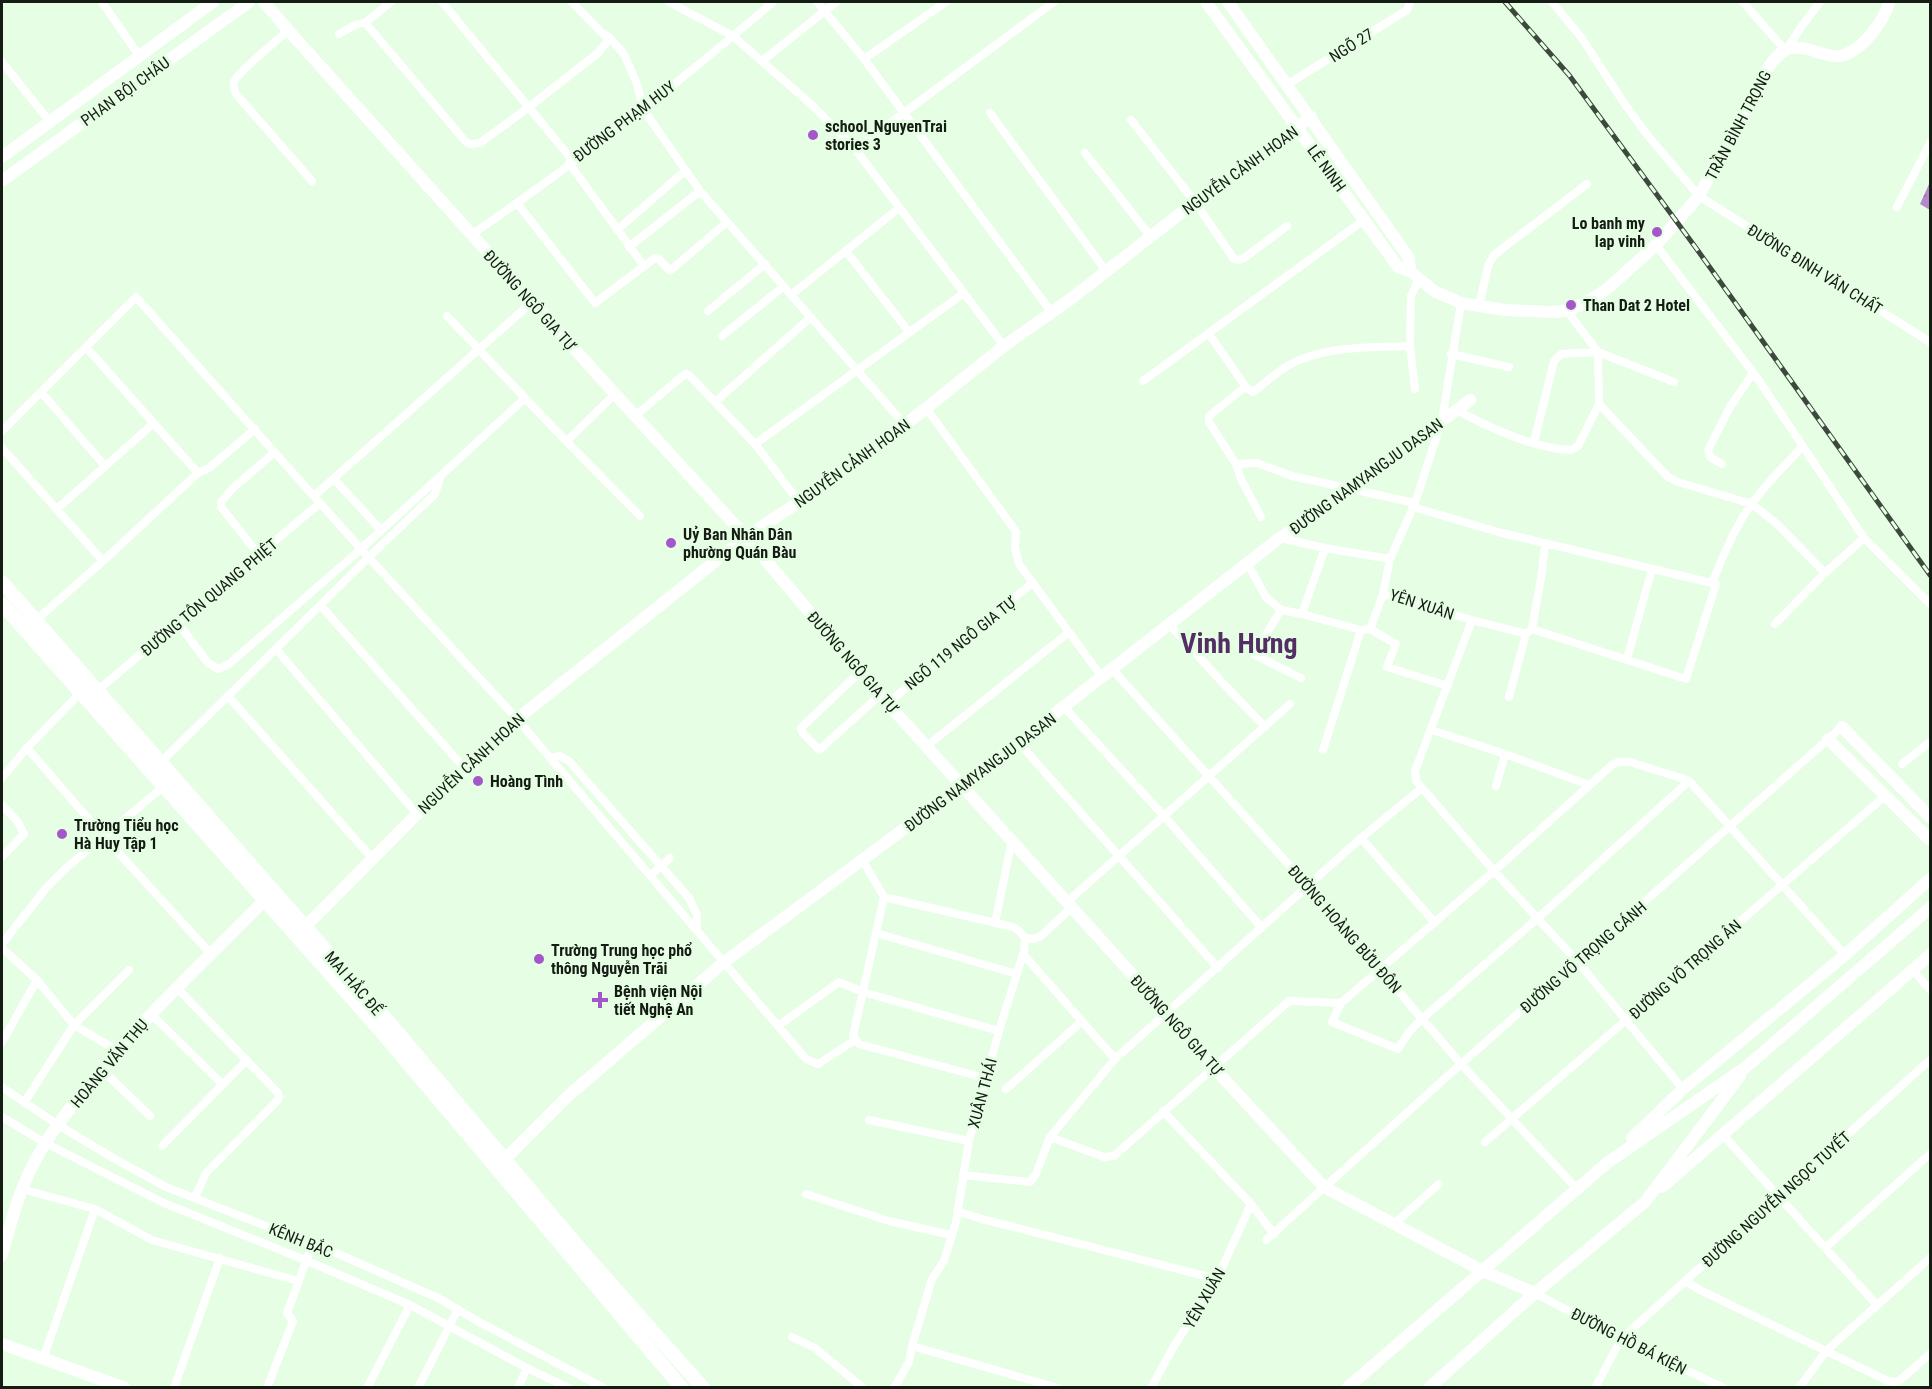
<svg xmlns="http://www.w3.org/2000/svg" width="1932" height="1389" font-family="'Roboto Condensed',sans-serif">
<defs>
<pattern id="water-ripples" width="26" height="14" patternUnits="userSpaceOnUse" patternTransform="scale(1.5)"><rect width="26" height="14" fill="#b588ce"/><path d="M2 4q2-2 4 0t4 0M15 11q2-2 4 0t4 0" fill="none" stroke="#926ea6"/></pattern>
</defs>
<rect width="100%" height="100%" fill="#e5fee4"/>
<path fill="url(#water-ripples)" d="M1930,182V210L1920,204Z"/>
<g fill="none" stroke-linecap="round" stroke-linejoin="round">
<path stroke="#fff" stroke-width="8" d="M102,2L140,57
M391,2L366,22L368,26L466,142L470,144L480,143L529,107L598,53L610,38L602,33L572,2
M442,2L573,161
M669,2L733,36L812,105L855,149L1004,346
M817,2L864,59L1052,313
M1552,2L1581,37L1624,103L1649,137L1699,196L1930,342
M1743,2L1785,50
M288,30C277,41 241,69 235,80C232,85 234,89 236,94L312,181
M339,34L355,25L366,22
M610,38L624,54L637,84L643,109L700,191L905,425
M1787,49L1801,27L1820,2
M864,59L946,2
M762,61L836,2
M2,62L50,122
M1288,84L1407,10L1410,2
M990,113L1106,271
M1131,120L1195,202L1234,259L1239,260L1244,258L1287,226
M855,149L1054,2
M1085,153L1151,237
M569,163L644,266
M517,203L595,303L655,258H658L669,270H671L727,222
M1897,207L1930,143
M617,230L686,170
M471,235C576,163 677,85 773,2
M1656,245L1758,379L1864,538L1930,604
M629,247L700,191
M846,251L909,332
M791,295L899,208
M1461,303L1442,420L1415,503L1390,559L1383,594L1472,620L1415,771L1416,781L1494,871L1577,961L1683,1089
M1479,306L1488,266L1494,255L1587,184
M708,311L765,264
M1567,311L1598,352L1599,404L1668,477L1678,482L1752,504L1777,524L1825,573
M447,316L565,440L570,438L615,394
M1209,334L1246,387
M722,336L784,286
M86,347L198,473
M1451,354L1509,367
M1143,381L1364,220
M1415,389L1410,346L1411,296L1419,279
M41,392L105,466
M715,402L811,317
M926,408L1012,526L1016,532L1015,548L1019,564L1102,677
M1457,410C1487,427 1536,449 1571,450L1578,446L1599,404
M635,416L685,374L689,375L755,444L799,502
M2,431L136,297L361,549L517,719L806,1059L818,1064L855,1040
M565,440L640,516
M1534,442L1554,361L1561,354L1598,352L1674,382
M755,444L964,293
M2,448L103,561L198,473L209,468L255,429
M1236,464L1257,463L1292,476L1415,503
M1722,464L1710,457L1708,450L1730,407L1753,373
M334,479L381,530
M314,496L532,302
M1413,507L1498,532L1716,584L1686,679L1532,629L1526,634L1472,620
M58,508L154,423
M1261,517L1241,479L1236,464L1209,422V416L1245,387L1253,392C1266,383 1277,371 1291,364C1326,345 1372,348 1410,346
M1280,538L1325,548L1390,559
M259,555L221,507V502L233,488L275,452
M1247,563L1266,597L1281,610
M1712,583C1723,556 1735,527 1752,503C1767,483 1785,465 1802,447
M321,606L466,770
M1302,614L1325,548
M35,621L103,561
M178,623L208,663L218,669L229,664L361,549L524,399
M1169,624L1220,680L1265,727
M1775,624L1825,573L1864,538
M1370,629L1396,644L1387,667L1448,686
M1532,629L1542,572L1545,544
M276,649L417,814
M1627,659L1652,569
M1112,669L1308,886L1461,1064L1577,1189
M860,672L804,725L801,728L802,732L819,750L880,695
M1301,678L1255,655V652L1281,610L1302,614L1361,630L1370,629L1383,594
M97,691L320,503
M228,696L372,858
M1509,697L1526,634
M888,703L1032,583
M1064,707L1164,816L1262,928
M1432,730L1505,754L1589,785
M1019,743L1218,968
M927,746L1068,633
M27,748L105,838L211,954
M1323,750L1361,630
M550,758L560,756L569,761L689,898L697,915V930
M160,763L369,557L435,494L441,475
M1902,764L1930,742
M2,778L27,748L80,693
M1689,781L1538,918L1423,1018L1409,1032L1398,1049L1332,1022L1341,1003L1494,871L1612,765L1618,762H1630L1681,778C1685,779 1688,781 1691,783L1845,955
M1496,786L1505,754
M2,805L18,822L24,834L2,857
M1361,838L1435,923
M863,861L884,897L853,1036L859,1044L985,1078
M651,875L670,858
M884,897L1013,927L1019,931L1025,938L1024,951L999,1031L969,1141L956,1222L944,1261L932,1279L912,1346L909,1362L894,1388
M1067,902L1290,704
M995,923L1012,840
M876,933L1017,974
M1025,938L1034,939L1041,936L1071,908
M2,944L47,887L66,868L163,787
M2,948L37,980L74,1025L118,1051
M1023,954L1115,1059
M1913,970L1930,990
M177,988L278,1093L279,1096L278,1100L206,1173L195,1197
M151,1014L222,1084
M778,1026L839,982L863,992L999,1031
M2,1042L37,980
M101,1069L150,1116
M2,1087L58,1125L115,1159L166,1187L343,1256L438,1298L481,1323L604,1388
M1006,1089L1082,1021
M24,1103L74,1025L129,970
M1163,1111L1251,1204L1274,1234
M2,1117L45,1143L164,1203L305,1260L410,1305L527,1368L569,1388
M869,1120L969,1141
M1723,1135L1876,1304
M1050,1137L1104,1157L1114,1156L1289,1001L1341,1003
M1485,1142L1885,796
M162,1146L247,1060
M963,1175L1030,1182L1036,1174L1050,1137L1115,1059L1361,838L1422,788
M22,1189L95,1209L152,1240L298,1281
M806,1194L889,1221L951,1235
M957,1211L982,1219L1217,1279
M1394,1224L1439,1184
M1266,1240L1461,1064L1842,727
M1825,1248L1930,1154
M1685,1281L1700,1290L1888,1381L1895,1382L1900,1380L1930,1354
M1535,1293L1621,1339L1724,1388
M792,1337L815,1348L863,1388
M912,1346L1058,1388
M43,1359L95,1209
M174,1388L220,1258
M267,1388L293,1321L287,1313L312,1245
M367,1388L410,1305
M418,1388L458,1309
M518,1388L527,1368
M1151,1388L1174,1346L1217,1279L1251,1204
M1595,1388L1621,1339L1930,1060
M1799,1388L1826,1351L1930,1258"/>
<path stroke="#fff" stroke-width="12" d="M264,2L288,30L615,394L746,537L880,695L1167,1013L1213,1067L1324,1187L1483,1271L1535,1293
M1206,2L1398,267L1410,271L1434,291L1461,303L1505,310L1550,312L1567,311L1587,302L1607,289L1656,245L1699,196L1768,68C1773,61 1779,52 1788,49C1801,44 1819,54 1833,56C1856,59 1885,22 1889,2
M1228,2L1409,258L1410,271
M2,157L213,2
M2,181L249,2
M1842,727L1930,817
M1828,739L1930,840
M305,927L417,814L466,770L517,719L746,537L799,502L905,425L1004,346L1072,298L1195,202L1311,117
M1632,1138L1683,1089L1845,955L1930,879
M504,1160L568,1096L723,963L962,786L1277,540L1351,489L1470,400
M1662,1187L1930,955
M2,1255C11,1223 19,1190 35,1161C48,1136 65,1115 82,1093C137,1024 202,963 264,901
M2,1344L125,1388
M1347,1388L1607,1163L1746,1067L1930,908
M1429,1388L1535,1293L1645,1202L1740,1076"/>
<path stroke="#fff" stroke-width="14" d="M2,582L389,1022L580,1249L703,1388
M2,604L380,1030L682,1388"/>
<defs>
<path id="rail" d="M1505,2L1569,75L1696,248L1930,575"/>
</defs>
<use href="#rail" stroke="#3e493d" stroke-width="5"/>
<use href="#rail" stroke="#e5fee4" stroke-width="3" stroke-dasharray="9" stroke-linecap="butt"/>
</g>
<g fill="#a457c9" stroke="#e5fee4" stroke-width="2">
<circle cx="813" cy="135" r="6"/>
<circle cx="1657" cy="232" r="6"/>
<circle cx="1571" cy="305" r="6"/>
<circle cx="671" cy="543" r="6"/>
<circle cx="478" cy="781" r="6"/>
<circle cx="62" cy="834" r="6"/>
<circle cx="539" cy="959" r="6"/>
<path d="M597 991h6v6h6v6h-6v6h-6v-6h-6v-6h6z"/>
</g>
<g text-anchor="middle" stroke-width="6" stroke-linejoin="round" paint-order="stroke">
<g font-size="16" fill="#141c13" stroke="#e5fee4">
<text transform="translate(1351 45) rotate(-32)" y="6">NGÕ 27</text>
<text transform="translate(125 91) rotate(-36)" y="6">PHAN BỘI CHÂU</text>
<text transform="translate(624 121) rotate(-37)" y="6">ĐƯỜNG PHẠM HUY</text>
<text transform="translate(1738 125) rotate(-62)" y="6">TRẦN BÌNH TRỌNG</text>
<text transform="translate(1327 168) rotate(54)" y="6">LÊ NINH</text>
<text transform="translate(1240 170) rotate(-36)" y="6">NGUYỄN CẢNH HOAN</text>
<text transform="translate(1815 269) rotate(32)" y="6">ĐƯỜNG ĐINH VĂN CHẤT</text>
<text transform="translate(530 300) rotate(48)" y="6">ĐƯỜNG NGÔ GIA TỰ</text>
<text transform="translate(852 463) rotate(-36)" y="6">NGUYỄN CẢNH HOAN</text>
<text transform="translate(1366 476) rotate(-36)" y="6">ĐƯỜNG NAMYANGJU DASAN</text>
<text transform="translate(209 597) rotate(-40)" y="6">ĐƯỜNG TÔN QUANG PHIỆT</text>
<text transform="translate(1422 604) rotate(18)" y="6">YÊN XUÂN</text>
<text transform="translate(960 643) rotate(-39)" y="6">NGÕ 119 NGÔ GIA TỰ</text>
<text transform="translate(853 662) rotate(49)" y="6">ĐƯỜNG NGÔ GIA TỰ</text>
<text transform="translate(471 763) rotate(-43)" y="6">NGUYỄN CẢNH HOAN</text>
<text transform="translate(980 772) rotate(-37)" y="6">ĐƯỜNG NAMYANGJU DASAN</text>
<text transform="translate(1345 929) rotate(49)" y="6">ĐƯỜNG HOÀNG BỬU ĐÔN</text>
<text transform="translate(1583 957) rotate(-41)" y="6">ĐƯỜNG VÕ TRỌNG CÁNH</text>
<text transform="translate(1685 969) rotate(-41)" y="6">ĐƯỜNG VÕ TRỌNG ÂN</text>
<text transform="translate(354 983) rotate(49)" y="6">MAI HẮC ĐẾ</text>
<text transform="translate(1177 1025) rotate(48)" y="6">ĐƯỜNG NGÔ GIA TỰ</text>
<text transform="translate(109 1063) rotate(-50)" y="6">HOÀNG VĂN THỤ</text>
<text transform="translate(982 1093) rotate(-75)" y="6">XUÂN THÁI</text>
<text transform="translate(1776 1199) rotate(-42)" y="6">ĐƯỜNG NGUYỄN NGỌC TUYẾT</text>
<text transform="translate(301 1240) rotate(22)" y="6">KÊNH BẮC</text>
<text transform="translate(1204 1298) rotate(-60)" y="6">YÊN XUÂN</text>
<text transform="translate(1629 1341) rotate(27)" y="6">ĐƯỜNG HỒ BÁ KIỆN</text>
</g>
<g font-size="16" font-weight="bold" fill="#141c13" stroke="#e5fee4" text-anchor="start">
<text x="825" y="132">school_NguyenTrai<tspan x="825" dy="18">stories 3</tspan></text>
<text x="1645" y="229" text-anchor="end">Lo banh my<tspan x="1645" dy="18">lap vinh</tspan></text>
<text x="1583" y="311">Than Dat 2 Hotel</text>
<text x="683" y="540">Uỷ Ban Nhân Dân<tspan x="683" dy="18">phường Quán Bàu</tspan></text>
<text x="490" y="787">Hoàng Tình</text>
<text x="74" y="831">Trường Tiểu học<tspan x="74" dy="18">Hà Huy Tập 1</tspan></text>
<text x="551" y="956">Trường Trung học phổ<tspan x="551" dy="18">thông Nguyễn Trãi</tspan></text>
<text x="614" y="997">Bệnh viện Nội<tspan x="614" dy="18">tiết Nghệ An</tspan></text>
</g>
<g font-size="28" font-weight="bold" fill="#532e65" stroke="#e5fee4">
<text x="1239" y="653">Vinh Hưng</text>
</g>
</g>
<rect width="1932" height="1389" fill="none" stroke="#141c13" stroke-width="6"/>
</svg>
